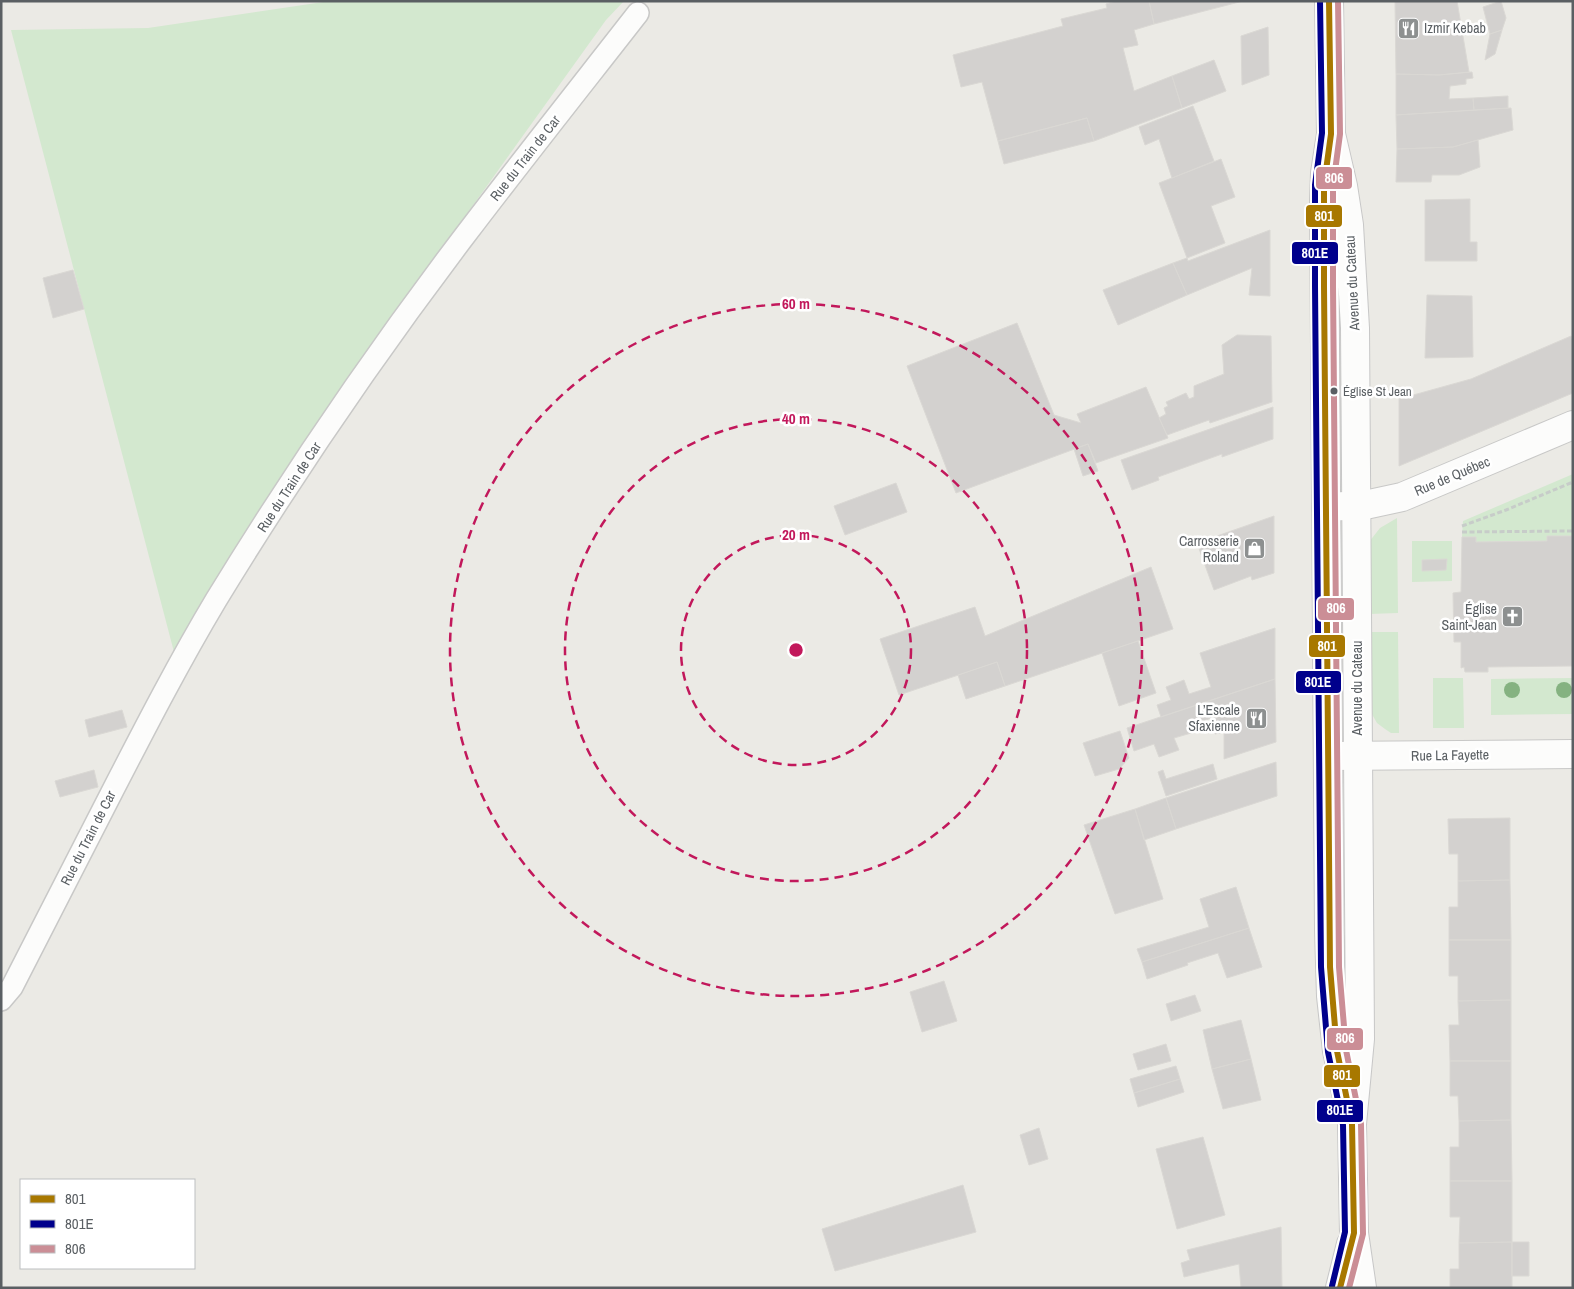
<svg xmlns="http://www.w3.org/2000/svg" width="1574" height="1289" font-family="'Archivo Narrow',sans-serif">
<rect width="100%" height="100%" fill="#ebeae5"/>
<path fill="#d3e8cf" d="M330,1H624L606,20L413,289L281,486L174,652L11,30L148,28Z
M1573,474V541L1572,536H1547V541L1476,542V537H1462L1463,521Z
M1397,518L1398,613L1369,614V542L1380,528Z
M1412,541H1452V581L1412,582Z
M1369,632H1398L1399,733H1391L1385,729L1377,723L1369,709Z
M1433,678H1463L1464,728H1433Z
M1573,678V714L1491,715V679Z"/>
<path fill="#d3d1cf" stroke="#dad8d4" d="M1116,1H1149L1154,24L1134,30L1138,45L1123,48L1134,91L1172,76L1182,108L1094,141L1087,118L998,141L982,82L961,87L953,55L1063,26L1061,19L1107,8L1106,4Z
M1149,1H1243L1154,24Z
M1395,1H1457L1469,72L1439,75L1396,74Z
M1501,1L1506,18L1502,30L1490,34L1483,7Z
M1268,27L1269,75L1242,85L1241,36Z
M1502,30L1495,54L1485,60L1490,34Z
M1214,60L1226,91L1182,108L1172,76Z
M1472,72L1473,78L1466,79V84L1450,86L1449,99L1473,98L1474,110L1396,115V74L1439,75Z
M1508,96V108L1474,110L1473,98Z
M1193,106L1214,161L1172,178L1159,139L1145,145L1139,127Z
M1511,108L1513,130L1453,147L1397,149L1396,115Z
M1087,118L1094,141L1004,164L998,141Z
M1478,140L1480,167L1459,175H1432L1431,182H1396L1397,149L1453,147Z
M1221,159L1235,197L1211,206L1225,243L1187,258L1159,183Z
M1470,199V242H1477V261H1425V200Z
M1270,230V296L1249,295L1252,268L1187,295L1173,263L1187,258L1188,261Z
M1173,263L1187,295L1118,325L1103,290Z
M73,270L84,309L53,318L43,278Z
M1427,295L1472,296L1473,357L1425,358Z
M1017,323L1054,415L1081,423L1077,414L1146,387L1168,438L1096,463L1088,444L956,493L907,366Z
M1237,335L1271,336L1272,402L1210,423L1209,420L1167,435L1159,418L1166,414L1164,408L1168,406L1166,402L1186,393L1189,399L1194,397V386L1224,374L1222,345Z
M1571,336L1573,341V393L1399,466V399L1471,379Z
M1273,407V439L1222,457V454L1158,477L1159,480L1132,490L1121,460Z
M1088,444L1098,471L1083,476L1074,449Z
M896,483L907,512L845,535L834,506Z
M1274,516V573L1252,580L1251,576L1214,590L1197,543Z
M1547,536H1572L1573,666L1488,667V672H1465L1464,667L1461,668V642H1454L1453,593L1461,592L1462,537H1476V542L1547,541Z
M1447,559L1446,570L1422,571V560Z
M1151,567L1173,629L1005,686L997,662L899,695L880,639L975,607L985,636Z
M1275,628V679L1161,717L1157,705L1171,700L1166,687L1184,680L1189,694L1211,687L1200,653Z
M1138,641L1156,693L1119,706L1102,653Z
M997,662L1005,686L966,699L958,675Z
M1275,679L1276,742L1224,759V732L1215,734L1214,717L1195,724L1198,731L1174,738L1179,750L1159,757L1154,744L1134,751L1127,728Z
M122,710L127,727L89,737L85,720Z
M1120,731L1129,758L1119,769L1095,776L1083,743Z
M1276,762L1277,796L1176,829L1166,798Z
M1213,764L1217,779L1166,796L1158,772L1163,770L1166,779Z
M94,770L98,787L60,797L55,781Z
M1166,798L1176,829L1144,840L1135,809Z
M1135,809L1163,899L1115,914L1084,825Z
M1510,818V880L1458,881V854H1449L1448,819Z
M1510,880L1511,940H1449V907H1458V881Z
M1236,887L1249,928L1142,962L1137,949L1209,927L1200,899Z
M1249,928L1262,967L1227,978L1218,953L1187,963L1188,965L1147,979L1142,962Z
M1449,940H1511V1000L1458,1001V976H1449Z
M944,981L957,1021L922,1032L910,992Z
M1195,995L1201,1011L1171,1021L1166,1004Z
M1511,1000V1061H1450L1449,1025H1459L1458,1001Z
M1241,1020L1251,1059L1212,1069L1203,1030Z
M1166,1044L1171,1061L1138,1070L1133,1054Z
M1251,1059L1261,1100L1223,1109L1212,1069Z
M1450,1061H1511V1120L1459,1121L1458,1096H1450Z
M1176,1066L1180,1079L1134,1093L1130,1079Z
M1180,1079L1184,1092L1138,1107L1134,1093Z
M1511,1120L1512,1181H1450V1147H1459V1121Z
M1039,1128L1048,1159L1029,1165L1020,1135Z
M1203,1137L1225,1215L1177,1229L1156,1149Z
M1450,1181H1512V1242L1459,1243L1460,1217H1450Z
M963,1185L976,1232L835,1271L822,1229Z
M1281,1227L1282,1288H1241L1239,1264L1184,1277L1181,1263L1190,1260L1187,1250Z
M1512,1242H1529V1276H1512Z
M1512,1242V1288H1450V1269H1459V1243Z"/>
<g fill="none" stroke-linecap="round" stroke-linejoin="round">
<defs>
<path id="lane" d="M1,1000L12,987C46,922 79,856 113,790C146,726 179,662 216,600C293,474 377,351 466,234C523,159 581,86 638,13"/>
<path id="street" d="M1326,507L1365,505L1402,497L1573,425
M1328,756L1573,754"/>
<path id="secondary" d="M1329,1L1331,134L1325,173L1324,201L1329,930L1331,996L1337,1051L1347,1098
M1331,134L1343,186L1349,225L1355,328L1360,1039L1352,1124L1354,1233L1362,1288
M1340,1288L1351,1244"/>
</defs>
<use href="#lane" stroke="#c8c8c7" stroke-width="24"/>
<use href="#street" stroke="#c8c8c7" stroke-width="30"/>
<use href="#secondary" stroke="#c7c7c7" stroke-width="30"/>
<path stroke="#c7ccc9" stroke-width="3" stroke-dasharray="5 2.5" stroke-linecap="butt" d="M1462,526L1506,510L1573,482
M1462,532L1573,531"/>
<use href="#lane" stroke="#fcfcfb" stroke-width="21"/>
<use href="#street" stroke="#fcfcfb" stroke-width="28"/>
<use href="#secondary" stroke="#fcfcfb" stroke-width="28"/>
<defs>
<path id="bus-1" d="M1329,1L1331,134L1324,185V286L1330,967L1337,1051L1352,1124L1354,1233L1340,1288"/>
<path id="bus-2" d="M1320,1L1322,133L1315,185V286L1321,967L1328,1052L1343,1125L1345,1232L1332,1286"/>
<path id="bus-3" d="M1338,1L1340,134L1333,186V286L1339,967L1346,1050L1361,1124L1363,1234L1349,1288"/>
</defs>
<use href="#bus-1" stroke="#fff" stroke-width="10"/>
<use href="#bus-2" stroke="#fff" stroke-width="10"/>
<use href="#bus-3" stroke="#fff" stroke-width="10"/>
<use href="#bus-1" stroke="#a87800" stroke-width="6"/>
<use href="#bus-2" stroke="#00008c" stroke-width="6"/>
<use href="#bus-3" stroke="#cb8e96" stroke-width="6"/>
</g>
<g fill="#85b281">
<circle cx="1512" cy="690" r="8"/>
<circle cx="1564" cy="690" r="8"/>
</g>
<g fill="none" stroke="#c2185b" stroke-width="2.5" stroke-dasharray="9 6">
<circle cx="796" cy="650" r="115"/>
<circle cx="796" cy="650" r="231"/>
<circle cx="796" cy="650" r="346"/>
</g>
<defs>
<symbol id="restaurant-square" viewBox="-11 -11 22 22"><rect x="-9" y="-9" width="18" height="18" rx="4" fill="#8d9090" stroke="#fff"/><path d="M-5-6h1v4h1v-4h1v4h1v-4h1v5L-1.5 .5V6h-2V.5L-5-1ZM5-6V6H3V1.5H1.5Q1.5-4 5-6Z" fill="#fff"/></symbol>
<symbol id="shop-square" viewBox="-11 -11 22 22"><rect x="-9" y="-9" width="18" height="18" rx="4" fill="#8d9090" stroke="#fff"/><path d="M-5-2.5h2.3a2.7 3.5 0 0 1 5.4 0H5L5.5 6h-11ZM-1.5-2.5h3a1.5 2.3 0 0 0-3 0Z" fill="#fff"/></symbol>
<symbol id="church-square" viewBox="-11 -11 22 22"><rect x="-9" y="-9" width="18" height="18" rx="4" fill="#8d9090" stroke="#fff"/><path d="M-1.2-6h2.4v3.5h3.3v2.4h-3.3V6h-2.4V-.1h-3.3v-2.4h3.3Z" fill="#fff"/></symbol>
</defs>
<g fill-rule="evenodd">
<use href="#restaurant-square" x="1396" y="16" width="25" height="25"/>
<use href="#shop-square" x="1242" y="536" width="25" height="25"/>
<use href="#church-square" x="1500" y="604" width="25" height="25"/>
<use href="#restaurant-square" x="1244" y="706" width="25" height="25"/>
</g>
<circle fill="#5a5f63" stroke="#fff" stroke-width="2" cx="1334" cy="391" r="4.5"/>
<g text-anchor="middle" stroke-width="5" stroke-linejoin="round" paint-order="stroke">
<g font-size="13" fill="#5a5f63" stroke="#fff" text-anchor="start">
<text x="1343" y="396">Église St Jean</text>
</g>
<g font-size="14" fill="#5a5f63" stroke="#fff" text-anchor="end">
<text x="1424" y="33" text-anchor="start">Izmir Kebab</text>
<text x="1239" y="546">Carrosserie<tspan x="1239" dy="16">Roland</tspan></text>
<text x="1497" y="614">Église<tspan x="1497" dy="16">Saint-Jean</tspan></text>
<text x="1240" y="715">L’Escale<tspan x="1240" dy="16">Sfaxienne</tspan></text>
</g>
<g font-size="14" fill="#5a5f63" stroke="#fff">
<text transform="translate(525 158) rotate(-52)" y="5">Rue du Train de Car</text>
<text transform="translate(1352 283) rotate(-93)" y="5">Avenue du Cateau</text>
<text transform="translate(1452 476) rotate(-23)" y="5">Rue de Québec</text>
<text transform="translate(289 487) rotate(-57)" y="5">Rue du Train de Car</text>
<text transform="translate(1357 688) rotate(-90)" y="5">Avenue du Cateau</text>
<text transform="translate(1450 755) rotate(-1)" y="5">Rue La Fayette</text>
<text transform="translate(88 838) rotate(-63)" y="5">Rue du Train de Car</text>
</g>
</g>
<circle cx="796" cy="650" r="8" fill="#c2185b" stroke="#fff" stroke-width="2.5"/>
<g font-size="15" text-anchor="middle" font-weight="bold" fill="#c2185b" stroke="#fff" stroke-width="5" stroke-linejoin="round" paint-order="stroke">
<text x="796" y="309">60 m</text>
<text x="796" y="424">40 m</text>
<text x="796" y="540">20 m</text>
</g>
<g stroke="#fff" stroke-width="2">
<rect x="1315" y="166" width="38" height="24" rx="5" fill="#cb8e96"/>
<rect x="1305" y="204" width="38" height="24" rx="5" fill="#a87800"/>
<rect x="1291" y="241" width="48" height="24" rx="5" fill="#00008c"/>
<rect x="1317" y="597" width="38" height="24" rx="5" fill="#cb8e96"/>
<rect x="1308" y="634" width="38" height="24" rx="5" fill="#a87800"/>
<rect x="1295" y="670" width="47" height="24" rx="5" fill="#00008c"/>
<rect x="1326" y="1027" width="38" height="24" rx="5" fill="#cb8e96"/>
<rect x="1323" y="1064" width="38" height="24" rx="5" fill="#a87800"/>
<rect x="1316" y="1099" width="48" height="24" rx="5" fill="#00008c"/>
</g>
<g font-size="14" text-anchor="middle" font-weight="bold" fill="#fff">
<text x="1334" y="183">806</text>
<text x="1324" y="221">801</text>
<text x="1315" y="258">801E</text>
<text x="1336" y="613">806</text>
<text x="1327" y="651">801</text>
<text x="1318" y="687">801E</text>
<text x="1345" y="1043">806</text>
<text x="1342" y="1080">801</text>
<text x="1340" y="1115">801E</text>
</g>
<rect width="1574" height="1289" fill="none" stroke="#5a5f63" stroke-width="5"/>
<rect x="20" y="1179" width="175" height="90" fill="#ffffff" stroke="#bdbfc1"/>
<rect x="30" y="1195" width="25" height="8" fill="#a87800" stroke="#bdbfc1"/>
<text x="65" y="1204" font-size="15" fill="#5a5f63">801</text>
<rect x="30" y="1220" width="25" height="8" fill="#00008c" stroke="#bdbfc1"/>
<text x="65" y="1229" font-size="15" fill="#5a5f63">801E</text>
<rect x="30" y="1245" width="25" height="8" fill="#cb8e96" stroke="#bdbfc1"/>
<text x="65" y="1254" font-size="15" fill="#5a5f63">806</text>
</svg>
